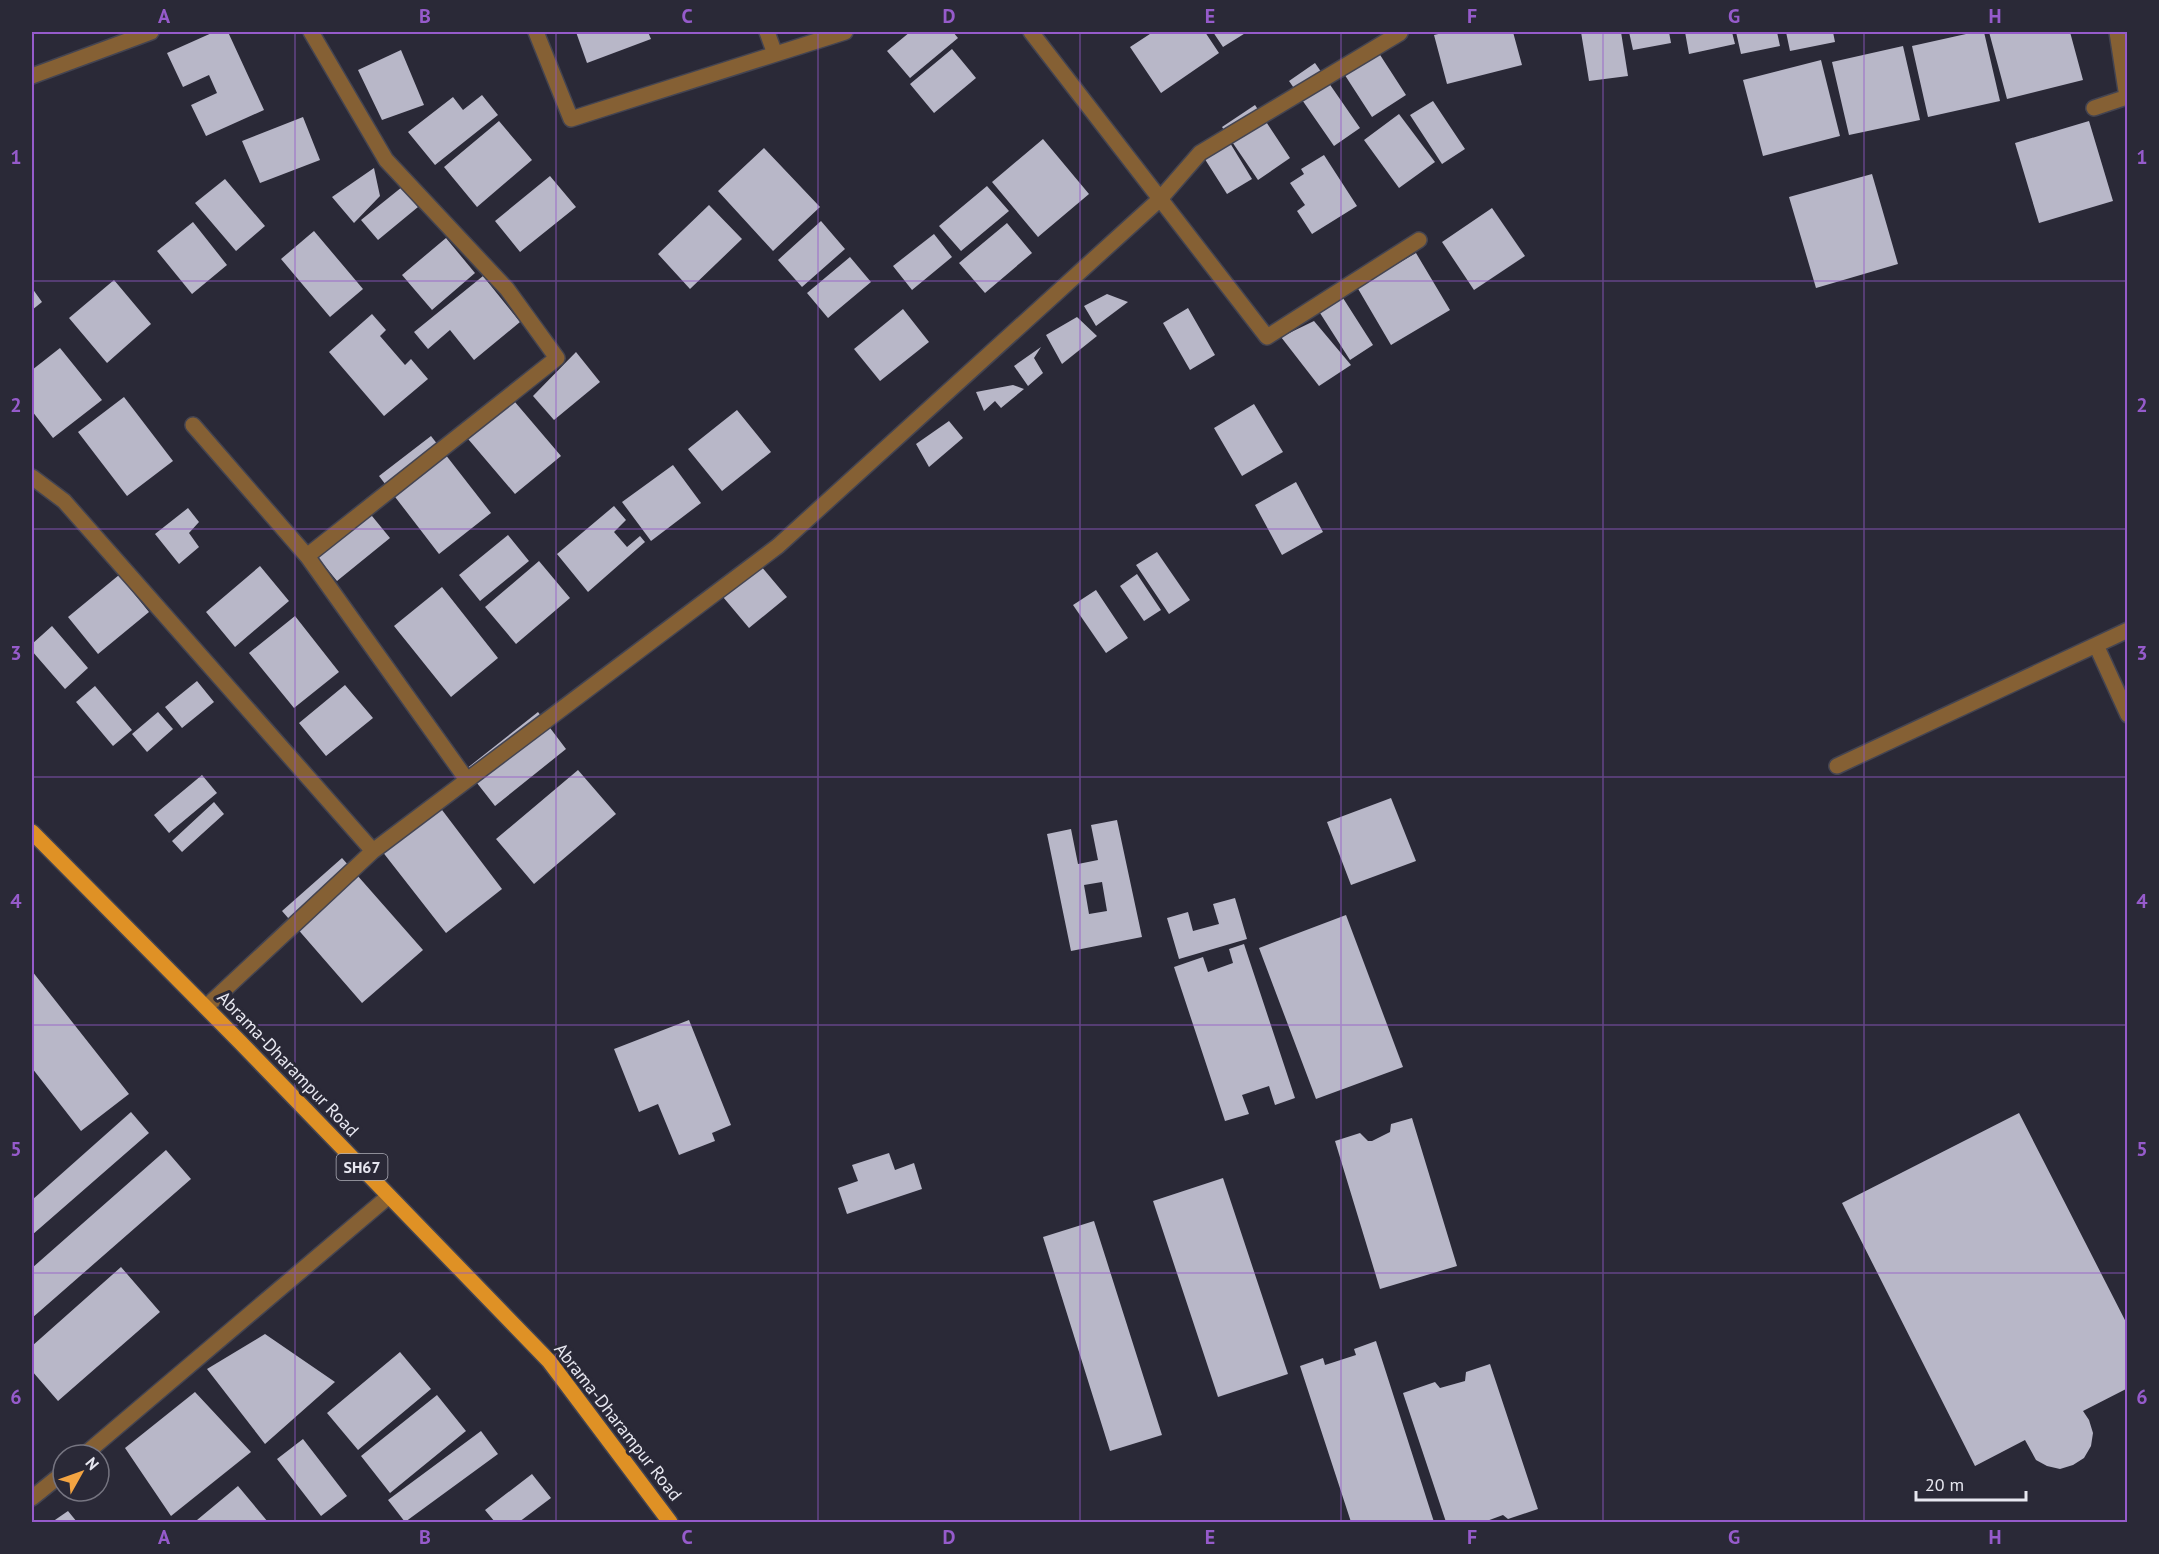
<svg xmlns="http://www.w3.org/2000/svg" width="2159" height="1554" font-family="'PT Sans',sans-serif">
<rect width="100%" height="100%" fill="#2a2937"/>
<path fill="#b8b7c8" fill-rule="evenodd" d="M214,32H228L264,110L206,136L191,105L217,93L209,75L183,87L167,53Z
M576,32H648L651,39L587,63Z
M910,32H953L958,38L910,78L887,51Z
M1153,32H1205L1219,53L1161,93L1130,47Z
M1213,32H1247L1223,47Z
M1447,32H1513L1522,65L1447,84L1434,35Z
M1581,32H1621L1628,76L1589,81Z
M1629,32H1669L1671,43L1633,50Z
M1685,32H1732L1735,44L1689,54Z
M1736,32H1777L1780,46L1741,54Z
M1786,32H1833L1835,42L1790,51Z
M1975,32H1984L2000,101L1928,117L1912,46Z
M1989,32H2070L2083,80L2007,99Z
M1373,44L1406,95L1372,117L1339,66Z
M1903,46L1920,120L1849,135L1832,62Z
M952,49L976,78L934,113L910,84Z
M401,50L424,105L382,120L358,70Z
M1821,60L1840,136L1763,156L1743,80Z
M1315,63L1360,128L1334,146L1289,81Z
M482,95L498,115L435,165L408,132L453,97L463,110Z
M1433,101L1465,149L1442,164L1410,115Z
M1255,105L1290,158L1258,180L1222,127Z
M1399,114L1435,162L1399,188L1364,140Z
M303,117L320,160L260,183L242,141Z
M499,121L532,160L477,207L444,167Z
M2089,121L2113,201L2039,223L2015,143Z
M1227,138L1252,179L1227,194L1201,153Z
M1043,139L1089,194L1038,237L992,182Z
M764,148L820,207L773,251L718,191Z
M1324,155L1357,206L1312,234L1297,211L1305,205L1290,183L1304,174L1301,169Z
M374,168L380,196L354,223L332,197Z
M1872,174L1898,264L1816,288L1789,197Z
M550,176L576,207L520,252L495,221Z
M225,179L265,226L236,251L195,203Z
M987,186L1009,211L961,251L939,226Z
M402,187L418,207L378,240L361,220Z
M709,205L742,239L690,289L658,254Z
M1492,208L1525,256L1474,290L1442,242Z
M821,221L845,249L802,287L778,260Z
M193,222L227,265L192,294L157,251Z
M1007,223L1032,253L985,293L959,263Z
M314,231L363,289L330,317L281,259Z
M934,234L952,257L912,290L893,266Z
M446,238L475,273L432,310L402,275Z
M1416,253L1450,310L1391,345L1357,287Z
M850,257L871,282L828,318L807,293Z
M483,276L520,322L474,360L450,330L428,349L414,332Z
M114,280L151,324L107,363L69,318Z
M32,288L42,302L32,310Z
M1107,294L1128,302L1096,326L1084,306Z
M1343,298L1373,345L1350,360L1320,313Z
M1188,308L1215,355L1190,370L1163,323Z
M903,309L929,342L880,381L854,349Z
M372,314L386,330L380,336L405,365L411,359L428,379L384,416L329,352Z
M1077,317L1097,336L1062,364L1046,335Z
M1314,321L1351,365L1319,386L1281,337Z
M1041,347L1034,358L1043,373L1028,386L1014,366Z
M60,348L102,400L53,438L32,411V370Z
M576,352L600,382L554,420L533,396Z
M1013,385L1024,389L1001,408L995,401L984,411L976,392Z
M509,395L561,456L515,494L463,433Z
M124,397L173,461L127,496L78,432Z
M1254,404L1283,452L1242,476L1214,428Z
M737,410L771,452L722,491L688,449Z
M949,421L963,438L929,467L916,444Z
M431,436L491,513L439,554L379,476Z
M673,465L701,503L651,541L622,502Z
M1296,482L1323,532L1282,555L1255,505Z
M363,505L390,538L337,581L310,548Z
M614,506L626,520L614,532L627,547L640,536L645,542L588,592L557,554Z
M188,508L199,522L189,533L199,547L179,564L155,534Z
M508,535L529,561L480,601L459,575Z
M1157,552L1190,600L1169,614L1136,565Z
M756,560L787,597L749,628L718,591Z
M539,561L570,598L516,644L485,607Z
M260,566L289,601L235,647L206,612Z
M1137,574L1161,610L1144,621L1120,586Z
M119,575L149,612L98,654L68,617Z
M442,587L498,658L451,697L394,626Z
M1096,590L1128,638L1106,653L1073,605Z
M295,616L339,672L294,708L249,653Z
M52,626L88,668L65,689L32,651V644Z
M197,681L214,702L182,728L165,707Z
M345,685L373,718L326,756L299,723Z
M95,686L132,730L113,746L76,702Z
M158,712L173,729L147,752L132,734Z
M538,712L566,749L495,806L466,769Z
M578,770L616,814L534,884L496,839Z
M202,775L217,793L169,833L154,815Z
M1391,798L1416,861L1351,885L1327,822Z
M214,802L224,814L182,852L172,841Z
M436,802L502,889L446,933L378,846Z
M1117,820L1142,937L1071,951L1047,834L1071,829L1078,864L1098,860L1091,825ZM1102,882L1107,911L1089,914L1084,885Z
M342,858L423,950L362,1003L282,911Z
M1235,898L1247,939L1179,959L1167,918L1188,912L1193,931L1219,924L1213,904Z
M1346,915L1403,1067L1316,1099L1259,948Z
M1244,944L1295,1098L1275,1105L1269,1086L1242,1095L1249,1114L1225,1121L1174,967L1203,957L1208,972L1233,963L1229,949Z
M32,971L129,1094L81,1131L32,1068Z
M689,1020L731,1125L712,1133L715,1141L679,1155L658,1104L639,1112L614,1049Z
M131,1112L149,1133L32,1235V1200Z
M2019,1113L2128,1326V1388L2083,1411L2089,1420L2093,1433L2091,1446L2084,1458L2073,1465L2060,1469L2047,1466L2036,1460L2025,1440L1975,1466L1842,1203Z
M1412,1118L1457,1266L1380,1289L1335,1141L1360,1133L1368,1141H1372L1390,1132L1391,1124Z
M166,1150L191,1179L32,1318V1268Z
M889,1153L895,1170L914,1163L922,1189L847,1214L838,1188L858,1181L852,1165Z
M1223,1178L1288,1374L1218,1397L1153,1201Z
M1094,1221L1162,1435L1110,1451L1043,1237Z
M121,1267L160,1312L58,1401L32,1371V1346Z
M265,1334L335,1382L265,1444L207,1369Z
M1376,1341L1434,1522H1351L1300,1366L1323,1358L1325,1365L1356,1355L1354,1349Z
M400,1352L431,1389L358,1450L327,1413Z
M1490,1364L1538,1509L1508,1519L1503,1515L1484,1522H1446L1403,1393L1435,1382L1440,1388L1465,1381L1466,1372Z
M195,1392L251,1452L171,1516L125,1448Z
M437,1395L466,1431L390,1493L361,1456Z
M481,1431L498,1454L405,1522L388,1500Z
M303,1439L347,1496L321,1516L277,1459Z
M532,1474L551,1498L519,1522H495L485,1510Z
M238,1486L268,1522H199L197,1520Z
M68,1511L77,1522H52Z"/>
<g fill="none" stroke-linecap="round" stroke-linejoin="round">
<defs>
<path id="minor" d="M536,32L571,119L845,32
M767,32L775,54
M1031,32L1267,337L1419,240
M32,76L151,32
M2094,108L2127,97L2117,32
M193,425L307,556L467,780
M32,477L64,501L373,851
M307,556L557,358L507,289L386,160L311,32
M2096,645L2128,715
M1837,766L2128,630
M206,1007L373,851L778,546L1160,199L1200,153L1400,33
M84,1455L389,1196
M32,1498L63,1473"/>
<path id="primary" d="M32,832L240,1042L549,1361L670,1522"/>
</defs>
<use href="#minor" stroke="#444451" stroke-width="18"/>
<use href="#primary" stroke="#444451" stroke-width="18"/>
<use href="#minor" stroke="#856034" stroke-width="15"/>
<use href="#primary" stroke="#df9125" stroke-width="15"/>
</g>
<path fill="none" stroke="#965bcb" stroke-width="1.5" stroke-opacity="0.55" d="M295,32V1522M556,32V1522M818,32V1522M1080,32V1522M1341,32V1522M1603,32V1522M1864,32V1522M32,281H2128M32,529H2128M32,777H2128M32,1025H2128M32,1273H2128"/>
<g text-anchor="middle" stroke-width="6" stroke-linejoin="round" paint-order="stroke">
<rect fill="#2a2937" stroke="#aeaeb8" stroke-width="1.5" x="336.5" y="1154" width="51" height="26" rx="4.5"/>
<g font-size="16" font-weight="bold" fill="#e7e7f0">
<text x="362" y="1173">SH67</text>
</g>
<g font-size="18" fill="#e7e7f0" stroke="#2a2937">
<text transform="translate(288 1064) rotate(46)" y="6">Abrama-Dharampur Road</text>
<text transform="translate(618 1422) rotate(52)" y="6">Abrama-Dharampur Road</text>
</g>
</g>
<rect width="2159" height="1554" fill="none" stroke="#2a2937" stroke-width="66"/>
<g transform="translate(81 1473) rotate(50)"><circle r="28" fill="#2a2937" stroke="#767581" stroke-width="1.5"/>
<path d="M0-4.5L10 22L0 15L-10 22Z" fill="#f3a442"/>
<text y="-9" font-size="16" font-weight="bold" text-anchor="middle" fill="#e7e7f0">N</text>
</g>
<path d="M1916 1491v9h110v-9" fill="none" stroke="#e7e7f0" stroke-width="3"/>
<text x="1925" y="1491" font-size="18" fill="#e7e7f0" stroke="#2a2937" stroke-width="4.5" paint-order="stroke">20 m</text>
<rect x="33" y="33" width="2093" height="1488" fill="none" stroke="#965bcb" stroke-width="2"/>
<g font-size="20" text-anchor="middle" font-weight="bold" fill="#965bcb">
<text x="164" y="23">A</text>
<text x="425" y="23">B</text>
<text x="687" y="23">C</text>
<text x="949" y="23">D</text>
<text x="1210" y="23">E</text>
<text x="1472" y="23">F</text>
<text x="1734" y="23">G</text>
<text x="1995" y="23">H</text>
<text x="16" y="164">1</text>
<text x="2142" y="164">1</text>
<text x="16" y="412">2</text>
<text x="2142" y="412">2</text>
<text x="16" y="660">3</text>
<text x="2142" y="660">3</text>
<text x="16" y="908">4</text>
<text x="2142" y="908">4</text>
<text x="16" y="1156">5</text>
<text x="2142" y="1156">5</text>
<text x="16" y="1404">6</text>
<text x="2142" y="1404">6</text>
<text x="164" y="1544">A</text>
<text x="425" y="1544">B</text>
<text x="687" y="1544">C</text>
<text x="949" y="1544">D</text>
<text x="1210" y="1544">E</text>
<text x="1472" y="1544">F</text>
<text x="1734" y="1544">G</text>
<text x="1995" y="1544">H</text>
</g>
</svg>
